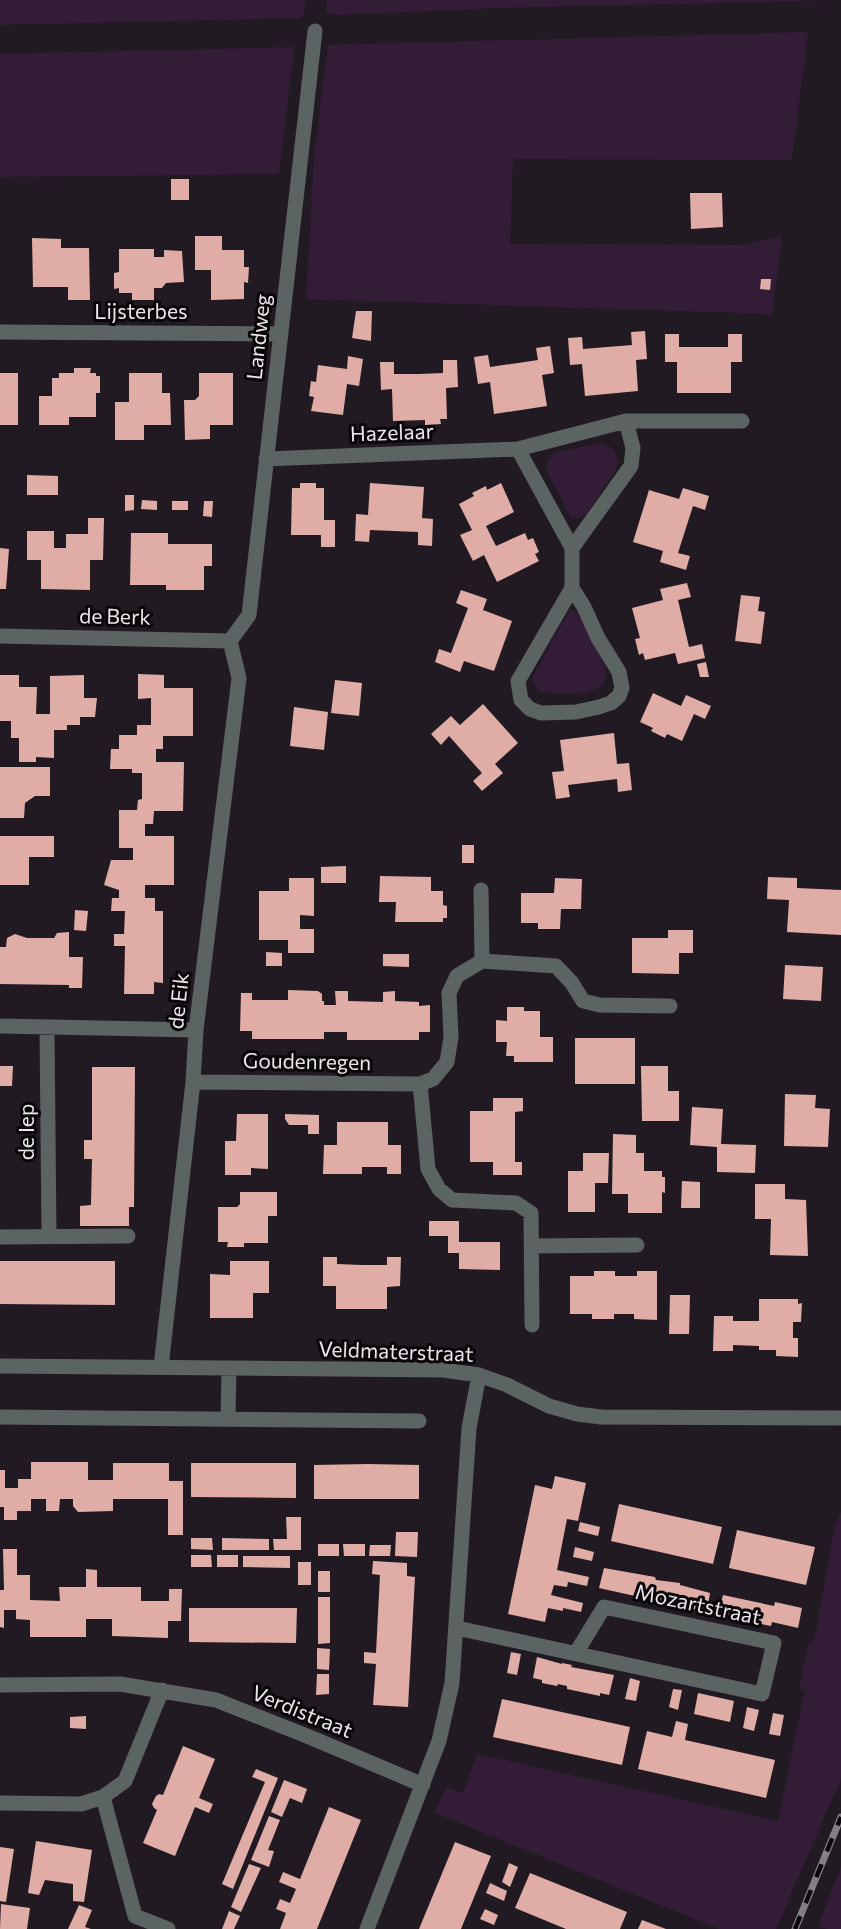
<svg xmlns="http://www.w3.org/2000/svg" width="841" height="1929" font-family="Commissioner,sans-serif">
<rect width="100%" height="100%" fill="#221a23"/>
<path fill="#331d36" d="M0,0H305L304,14L301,18L0,25Z
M326,0H841L499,8L338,15L327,13Z
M808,32L792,160L513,159L510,244L742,245L782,236L772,314L306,299L314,159L328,45Z
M294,47L279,174L0,177V54Z
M600,443C614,446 621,455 616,469L586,515L579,518L570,516L546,470L548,461L552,455L558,452Z
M570,609L580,613L606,669L604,683C587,698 561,693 540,692L533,684V677Z
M841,1512V1779L776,1929H719L435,1813L446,1787L463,1793L477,1754L778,1821L805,1690L799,1689L809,1642L814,1643L835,1524Z
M841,1867V1929H827L818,1926Z"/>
<path fill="#e0ada6" d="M171,179H189V200H171Z
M690,193H722L723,227L691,229Z
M195,236H222V250H244V267H249L248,283L244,282V299L211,300V270H195Z
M32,238L61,239V248H89L90,300H68V287H33Z
M119,249H154V257H164V250L182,251L184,282L166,283L162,288H154V300H132V293H119V288L114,289V273L119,272Z
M761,279H771L770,290L760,289Z
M356,311H372L371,341L352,338Z
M645,331L647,359L636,360L638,391L585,396L582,364L570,365L568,338L582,337L583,349L607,347L632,345L631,332Z
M665,334H679V347H728V334H742V362H731V393H677V362H665Z
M550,346L554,373L542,375L547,406L494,414L490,382L478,384L474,357L488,355L490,367L538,360L536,348Z
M348,356L363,359L359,386L347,384L343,415L311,411L314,397L309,396L311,381L316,382L318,365L347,369Z
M443,360H457L458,387L446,388L447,419H440L441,424L425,425V420L393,421L392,389L381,390L380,362H394V374H419L443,373Z
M74,368H91L90,373H96V376H100V393H96V417H69V425H39V396H52V378H59V373H74Z
M0,373H18V425H0Z
M129,373H162V393H170L171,425H144V440H115V402H129Z
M199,373H233V425H210V439L185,440L184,400H195L199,396Z
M27,475L58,476V495H27Z
M300,483H316V488H324V520H335V547H321V535H291L292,488H300Z
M370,483L424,487L422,518L433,519L432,546L418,545V532L370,530L369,542L355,541L356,514L368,515Z
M501,483L514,512L486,526L496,546L525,533L528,540L533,538L539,552L535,554L539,561L497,582L484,555L473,561L460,535L472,530L459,504L474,496L472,493L486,486L487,490Z
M683,488L709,496L705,510L693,506L678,553L690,556L686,570L660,562L663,551L633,542L649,490L679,499Z
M125,495H134V510L125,511Z
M142,500L157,501V510L141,509Z
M172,501H188V510H172Z
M204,501H213L212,517L203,516Z
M88,518H104L103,560H90V590L41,589V560H27V531H54V548H66V534H88Z
M131,533H168V544H212V566H204V590H166V585H130Z
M0,548L9,549L6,589H0Z
M687,583L691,597L678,600L689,647L702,644L705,658L678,664L675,653L645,660L643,653L639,655L635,639L640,638L632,608L663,600L660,589Z
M461,590L487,599L483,610L512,621L494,671L464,661L460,672L435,662L439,649L451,653L468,608L456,603Z
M741,595L760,597L758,611L765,612L761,644L735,641Z
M706,662L709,677H700L697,664Z
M138,674L164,675V688H193V736H163V749H156V762H184L183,811H154L153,824H145V836H174V885H145V898H155V911H163V983L154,982V994H124L125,946H114V934H124L125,911H111L112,898H119V890L104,885L111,860H133V848H119V810H137L138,800L142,799V773H132V769H110L111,749H119V735H137V725H151V698L138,699Z
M0,675H19V687H37L36,714H50V676L84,675V698H97L95,717H80V725H67V730H54V758L36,757V762H19V738H11V721H0Z
M335,680L362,683L359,716L331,713Z
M653,693L681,706L686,695L711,706L705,719L694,714L682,741L667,734L665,738L651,731L653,728L640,722Z
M483,704L518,743L495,764L503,773L482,791L473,781L482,773L449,736L441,745L431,734L451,716L460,725Z
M294,707L328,712L324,750L290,746Z
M614,733L617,764L629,763L632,790L618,792L617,779L592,782L568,785L570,797L556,799L552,772L564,771L560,740Z
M0,767H50V796H35L25,803L24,818H0Z
M0,836H54V857H29V885H0Z
M462,845H474V863H462Z
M346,866V883H321V867Z
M380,876L431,877V891H443V905L447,906V918H443V922H395L396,902H379Z
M768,877L797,878V888L841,890V935L787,932L789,900L767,899Z
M289,878H314V916L300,915V929H314V953H288V940H259V891H289Z
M555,878L582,879L581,909H561L560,929H538V923H521V893H554Z
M75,910L88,911L86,931L74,930Z
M668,930H693V953H679V974L632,973V938H668Z
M69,932V957H83L82,988H69V985L0,984V947H6L7,938L15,934L27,938H54L57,933Z
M266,952L282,953V966H266Z
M383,954H409V967L383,966Z
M785,965L823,967L821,1001L783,999Z
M288,990L318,991L322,994V1001H324V1005H336L335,991H348V1001L383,1002V992L395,991V1001L419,1002V1006L430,1005V1032H419V1040H347V1032H324V1039H252V1031H240L241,993H252V1000H288Z
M507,1007H524V1011H540V1037H553V1062H514V1056H506L507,1042H496V1020L507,1021Z
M575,1038H635V1084H575Z
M0,1066H13L12,1086H0Z
M641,1066H668V1091H679V1121H642Z
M92,1067H135L134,1207H129V1226H80V1206L91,1205V1203L92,1159H84V1140H92Z
M785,1094L816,1095L815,1108L830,1109L828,1147L784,1146Z
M493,1098H523V1111L515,1112V1162H522V1175H493V1162H470V1111H493Z
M692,1107L723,1109L721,1144L756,1145L755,1173L717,1172V1147L690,1145Z
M237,1114H268V1169L251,1168V1175H225V1141H236Z
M285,1114L319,1115V1134H308V1125H289L285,1119Z
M337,1122H388V1145H401V1174H387V1167H362V1174H323L324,1145H337Z
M613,1134L636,1135V1153H644V1171H662V1177H665V1193L662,1192V1213H628V1194H612Z
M583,1153H609L608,1183H595V1212H568V1171H583Z
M682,1181L700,1182V1208H681Z
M755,1184H785V1199L806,1200L808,1256L770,1255L771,1219H755Z
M240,1192H277V1216H268V1243H244V1247H227L228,1242H218V1207H237L240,1204Z
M429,1221H459V1242H500V1270L459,1269V1253H448V1236H429Z
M323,1257H337V1264L362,1265H387V1257H401L400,1286L387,1287V1309H336V1286H323Z
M0,1261H115V1305L0,1304Z
M230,1261H269V1293H253V1318H210V1274L230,1275Z
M594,1271H615V1276H637V1271H657V1320L634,1319V1314H614V1319H592V1314H570V1276H594Z
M670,1295H690L689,1334H669Z
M759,1299H798V1304L802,1303L801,1322H793V1338H798V1357L776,1356V1350H759V1346L733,1345V1351H713L714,1316H733V1321H759Z
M31,1462H88V1480H113V1463H169V1481H183V1535H168V1499H113V1511L78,1512L73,1506V1499H60L59,1511H46V1499H31V1511H17V1520H4V1507H0V1470H5V1488H18V1479H31Z
M191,1463H296V1498L191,1497Z
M367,1464L419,1465V1499H314V1465Z
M555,1476L586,1483L578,1521L567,1519L557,1570L589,1577L587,1586L568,1582L567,1587L554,1585L551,1595L583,1603L581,1612L563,1608V1611L548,1608L545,1622L508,1614L535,1485L552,1489Z
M619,1504L722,1527L713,1564L611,1541Z
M286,1517H301V1550H274L273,1539H287Z
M580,1522L600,1527L598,1536L578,1531Z
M737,1530L815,1547L806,1585L729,1568Z
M396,1532H418L417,1557L395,1556Z
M191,1538H212L213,1550L191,1549Z
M222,1538L269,1539V1550H222Z
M318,1544H339V1556H318Z
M343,1544H365V1556H344Z
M370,1545H391L390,1556H369Z
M575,1547L594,1552L592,1561L573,1557Z
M3,1549H17V1575H30V1600L60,1601L59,1587H86V1569L97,1570V1587H141V1601H169V1589H182L181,1621H168V1638L112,1636V1619H86V1637H30V1620L16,1619V1610H4V1628L0,1627V1590H4Z
M191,1555H211L212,1567H191Z
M217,1555H238V1567H217Z
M243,1556H290V1568L243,1567Z
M373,1561L407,1563V1576L415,1577L408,1707L373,1705L376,1664L364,1663V1652L376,1653L380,1575L372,1574Z
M298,1562H311V1585H298Z
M604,1568L655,1577L656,1580L680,1583V1585L710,1593L707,1612L599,1588Z
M318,1571H330V1592H318Z
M723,1595L774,1606L775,1602L802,1608L798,1628L772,1622L771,1626L718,1615Z
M318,1597H330V1643L318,1644Z
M189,1608H297L296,1643L189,1642Z
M317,1648L330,1649L329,1670L317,1669Z
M511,1652L521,1654L517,1675L507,1673Z
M537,1657L562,1664V1663L572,1665L571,1667L614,1675L609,1695L600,1693V1696L567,1689V1686L558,1684L557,1686L542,1683V1680L533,1678Z
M317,1674H329V1694L316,1695Z
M630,1678L640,1681L636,1701L625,1699Z
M673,1689L682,1690L678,1710L669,1707Z
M698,1693L734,1701L730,1722L694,1714Z
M502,1699L630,1727L622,1765L493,1737Z
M747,1707L759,1710L754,1731L743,1728Z
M773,1713L784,1715L780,1736L769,1734Z
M86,1716V1729L70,1728V1717Z
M676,1721L688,1724L685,1740L775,1760L766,1798L638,1769L647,1731L672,1737Z
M183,1746L215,1759L199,1798L213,1804L209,1813L195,1807L175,1856L143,1843L157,1810L154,1808L152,1804L156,1796L159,1794L163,1795Z
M256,1769L278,1778L233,1889L222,1884L265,1782L252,1777Z
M284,1780L307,1789L302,1803L290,1798L282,1817L271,1812Z
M329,1807L361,1820L317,1929H280L286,1913L276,1909L280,1899L290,1903L296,1889L279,1882L283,1872L300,1879Z
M269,1816L280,1820L268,1850L274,1851L269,1867L251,1860Z
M36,1841L92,1850L84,1902L73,1901V1884L45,1880L39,1895L28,1893Z
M455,1842L491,1856L461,1929H419Z
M0,1847L14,1849L6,1902L0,1901Z
M509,1863L518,1867L510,1887L502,1882Z
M249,1864L261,1868L241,1912L231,1907Z
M530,1873L627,1912L620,1929H566L515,1908Z
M490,1883L507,1891L504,1901L486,1893Z
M1,1904L30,1908L27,1929H0Z
M79,1905L92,1910L85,1927L91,1929H68Z
M485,1909L498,1915L494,1925L480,1919Z
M229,1911L240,1916L234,1929H222Z
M642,1920L666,1929H638Z"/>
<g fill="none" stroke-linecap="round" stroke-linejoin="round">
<path stroke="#5b6363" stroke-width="15" d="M0,332L281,334
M518,449L572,548V588L518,681L521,700L530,709L541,713L576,712L599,707L611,703L619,696L622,688L619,672L598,638L584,607L572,588
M266,459L518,449L626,421H742
M572,548L631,466L633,448L626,421
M0,636L230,641
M230,641L249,615L315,31
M481,890L482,961
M0,1026L196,1030
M47,1027L49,1236
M193,1082L420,1084L433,1079L447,1062L451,1037L449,993L457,976L482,961L556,966L572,983L583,1001L600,1005L670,1006
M420,1084L428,1169L439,1189L452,1200L516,1203L531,1213L532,1325
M0,1237L128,1236
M532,1246L637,1245
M0,1366L443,1370L479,1375L507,1385L549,1406L577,1414L601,1417L841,1418
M161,1367L193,1082L196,1030L239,678L230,641
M0,1417L419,1421
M228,1419L229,1368
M457,1628L762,1694L774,1643L604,1607L576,1653
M0,1685L120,1684L216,1700L307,1736L423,1785
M103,1797L135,1916L168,1929
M0,1803L81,1804L103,1797L125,1781L162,1690
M367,1929L439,1741L452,1683L469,1428L479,1375"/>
<defs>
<path id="rail" d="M795,1929L841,1817"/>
</defs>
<use href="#rail" stroke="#857e86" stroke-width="7"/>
<use href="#rail" stroke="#09060a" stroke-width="4.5" stroke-dasharray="14" stroke-linecap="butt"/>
</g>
<g text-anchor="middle" stroke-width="6" stroke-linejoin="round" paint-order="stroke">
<g font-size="21" fill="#ece6ec" stroke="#09060a">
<text x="141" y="319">Lijsterbes</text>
<text transform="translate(259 337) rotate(-84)" y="7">Landweg</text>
<text transform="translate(392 433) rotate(-2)" y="7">Hazelaar</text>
<text transform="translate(115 617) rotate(1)" y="7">de Berk</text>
<text transform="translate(179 1001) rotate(-84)" y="7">de Eik</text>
<text transform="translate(307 1062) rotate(1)" y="7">Goudenregen</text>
<text transform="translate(27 1132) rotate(-90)" y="7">de Iep</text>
<text transform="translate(396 1352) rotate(2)" y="7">Veldmaterstraat</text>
<text transform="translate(698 1605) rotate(12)" y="7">Mozartstraat</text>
<text transform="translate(302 1712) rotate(22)" y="7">Verdistraat</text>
</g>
</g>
</svg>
